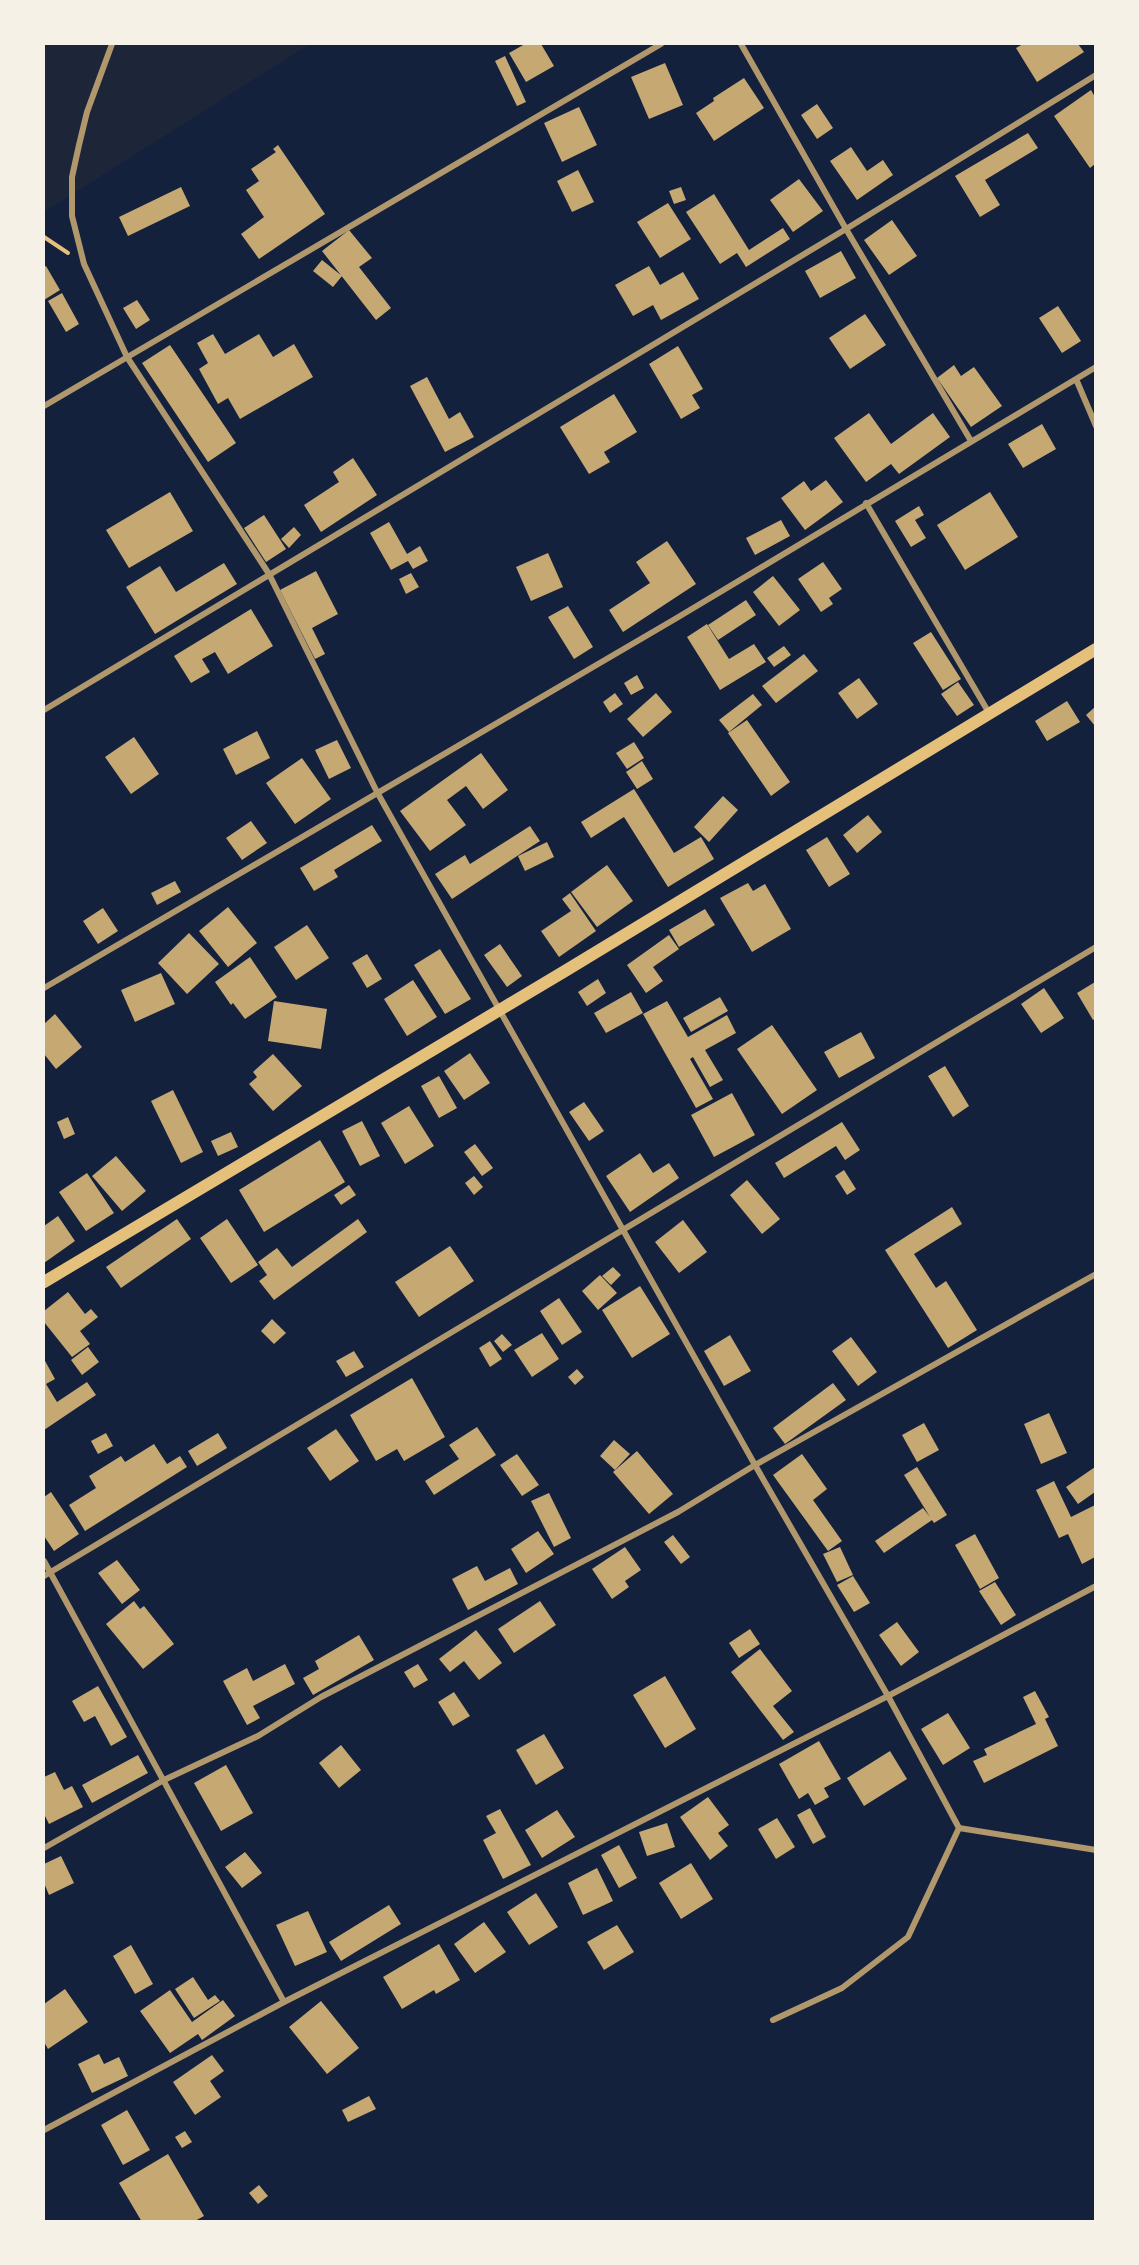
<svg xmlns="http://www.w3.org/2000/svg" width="1139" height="2265" font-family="'PT Sans',sans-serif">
<rect width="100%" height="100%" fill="#14213d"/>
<path fill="#1d2539" d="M44,44H310L44,212Z"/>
<path fill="#c6a872" d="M525,44H541L554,66L526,82L509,53Z
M1023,44H1078L1084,52L1037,82L1016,48Z
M505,56L526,102L517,106L495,61Z
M665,63L683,105L649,119L631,77Z
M744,78L764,108L714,141L696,113L714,101L713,98Z
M1091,90L1095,97V164L1090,168L1054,116Z
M817,104L833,128L817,139L801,115Z
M579,107L597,145L562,162L544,123Z
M1028,133L1038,148L985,180L1000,205L980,217L955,176Z
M278,145L325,214L259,259L241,234L264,217L246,190L259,181L251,169L276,152L273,149Z
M851,147L867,171L883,160L893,175L857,200L830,161Z
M578,170L594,202L572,212L557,181Z
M799,179L823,211L793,232L770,200Z
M181,187L190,206L128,236L119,217Z
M681,187L686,200L674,204L669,191Z
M714,194L749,250L783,228L790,239L746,267L737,253L720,264L686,212Z
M668,203L691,239L660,258L637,222Z
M892,220L917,256L889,275L864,240Z
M349,230L372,258L359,267L391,308L376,320L322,251Z
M841,251L856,278L820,298L805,271Z
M322,260L342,276L333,287L313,271Z
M46,266L60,290L44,300V267Z
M649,266L660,285L683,272L699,299L661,320L653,305L633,316L615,285Z
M62,293L79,324L66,332L48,301Z
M137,300L150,320L136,329L123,308Z
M1058,306L1081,341L1062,353L1039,318Z
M865,314L886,345L850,369L829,338Z
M213,334L225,354L259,334L273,357L294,344L313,377L240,419L228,398L218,404L199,369L208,363L197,343Z
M170,345L236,443L208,462L142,363Z
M678,346L703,389L692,395L700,408L681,419L649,364Z
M954,365L961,376L974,367L1002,406L971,427L937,378Z
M427,377L449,419L460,412L474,437L445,452L410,386Z
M614,394L637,432L604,452L610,462L589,474L560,427Z
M869,413L891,444L933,413L950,437L899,474L891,464L866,482L834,438Z
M1042,424L1056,449L1023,468L1008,444Z
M353,458L377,495L321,532L304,505L339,482L333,472Z
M826,480L843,502L805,530L781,498L804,481L811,491Z
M170,492L193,531L129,568L106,530Z
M990,492L1018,537L965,570L937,525Z
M919,506L924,515L915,520L926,538L911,547L895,521Z
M264,515L286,549L266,562L244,528Z
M781,520L790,536L755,555L746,538Z
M389,522L407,554L420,546L428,561L413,569L408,561L391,570L370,533Z
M294,527L301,535L289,548L281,539Z
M667,541L696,584L623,632L609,610L650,583L636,562Z
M548,553L563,587L531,601L516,567Z
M823,562L842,589L829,598L833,604L821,612L798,579Z
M224,563L237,584L155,634L126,587L160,566L176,592Z
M316,571L338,614L312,628L325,654L315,659L280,590Z
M411,573L419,587L406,594L399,579Z
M773,576L800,610L779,626L753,592Z
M746,600L756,615L718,640L708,625Z
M568,606L593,647L574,659L548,617Z
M251,609L273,646L228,674L215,652L202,659L210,672L191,683L174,656Z
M707,624L729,659L754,644L766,662L720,690L687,637Z
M931,632L961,679L943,690L913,643Z
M784,646L791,655L774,667L767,658Z
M804,654L818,671L776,703L762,686Z
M637,675L644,688L631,695L624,683Z
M859,678L878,704L857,719L838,693Z
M958,682L974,705L957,716L941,694Z
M615,693L623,704L610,713L603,702Z
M656,693L672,712L643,737L627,719Z
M753,694L762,705L729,732L719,720Z
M1067,701L1080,722L1047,741L1035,721Z
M1095,707V726L1086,715Z
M747,720L790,782L771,796L728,733Z
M257,731L270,758L236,775L223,749Z
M134,737L159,774L131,794L105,757Z
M337,740L351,768L329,779L315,750Z
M634,742L644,758L627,769L616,753Z
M481,753L508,790L483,809L466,786L447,800L466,825L430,851L400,811Z
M302,758L331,799L295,824L266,783Z
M642,761L653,779L637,789L626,772Z
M634,789L674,853L701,837L714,859L668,887L624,817L591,838L581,822Z
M723,796L738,810L709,842L694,827Z
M868,815L882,832L857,853L843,835Z
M251,821L267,843L242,860L226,838Z
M372,825L382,841L334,870L338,877L314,891L300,868Z
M530,826L540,841L452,899L435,874L465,855L470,864Z
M827,837L850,874L829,887L806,850Z
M547,842L554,857L525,871L518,856Z
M607,865L633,901L597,927L571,892Z
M175,881L181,892L157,905L151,893Z
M748,883L753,891L765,884L791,929L752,952L720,898Z
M570,893L596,931L559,957L541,931L571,911L562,899Z
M228,907L257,943L228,967L199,931Z
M103,908L118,931L98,944L83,921Z
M705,909L715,925L679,947L669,930Z
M307,925L329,958L296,980L274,947Z
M189,933L219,964L187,994L158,963Z
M669,935L679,949L653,967L663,981L646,993L627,965Z
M500,944L522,976L507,987L484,955Z
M440,949L471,999L445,1014L414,965Z
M367,954L382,979L367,988L352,963Z
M250,957L277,997L245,1019L233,1003L231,1005L215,982Z
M161,973L175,1004L135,1022L121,990Z
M598,979L606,993L587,1006L578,992Z
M413,980L437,1017L407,1036L384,999Z
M1095,982V1019L1093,1020L1077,993Z
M1044,988L1064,1018L1041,1033L1021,1004Z
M631,992L643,1013L606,1033L594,1013Z
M720,997L728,1011L691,1032L683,1018Z
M274,1001L327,1009L321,1049L268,1041Z
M667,1001L688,1037L727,1015L736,1033L705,1050L723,1080L710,1087L693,1057L690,1059L713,1099L696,1108L643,1014Z
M55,1014L82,1047L56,1069L44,1054V1024Z
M772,1025L817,1090L782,1114L737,1049Z
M861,1032L875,1058L839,1078L824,1052Z
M470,1053L490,1083L464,1100L444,1071Z
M273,1054L302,1086L273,1111L249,1084L257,1077L253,1072Z
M945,1066L969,1106L953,1117L928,1076Z
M439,1076L457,1108L439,1118L421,1086Z
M173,1090L203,1152L181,1163L151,1101Z
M732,1093L755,1135L714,1157L691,1115Z
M584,1102L604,1131L589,1141L569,1112Z
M409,1106L434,1146L405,1164L381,1123Z
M68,1117L75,1134L64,1139L57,1122Z
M362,1121L380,1156L360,1166L342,1131Z
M842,1122L860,1150L845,1160L836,1146L784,1178L775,1163Z
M231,1132L238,1147L218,1156L211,1141Z
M320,1140L345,1182L264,1232L239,1190Z
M475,1144L493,1168L482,1176L464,1152Z
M640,1153L653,1173L669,1163L679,1178L630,1212L606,1176Z
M116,1156L146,1191L122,1211L92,1176Z
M844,1170L856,1189L847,1195L835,1176Z
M87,1173L114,1213L86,1231L59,1192Z
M474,1176L483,1187L474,1195L465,1183Z
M747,1180L780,1219L762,1234L730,1195Z
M349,1185L356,1195L341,1205L334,1195Z
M952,1207L962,1224L914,1254L936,1288L946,1281L977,1330L948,1348L885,1250Z
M58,1216L75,1241L44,1263V1226Z
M177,1219L191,1239L121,1288L106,1267Z
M227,1219L258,1265L231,1283L200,1238Z
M358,1219L367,1232L274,1300L259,1281L267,1275L258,1262L277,1248L292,1267Z
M683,1220L707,1252L679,1273L655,1242Z
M450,1246L474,1281L419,1317L395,1282Z
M613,1267L621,1275L611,1285L602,1276Z
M600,1275L617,1293L598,1310L582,1291Z
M640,1286L670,1334L632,1358L602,1310Z
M68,1292L85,1314L91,1309L98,1317L80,1331L90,1344L72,1357L44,1322V1311Z
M559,1298L582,1332L562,1345L540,1311Z
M272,1319L286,1333L274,1344L261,1331Z
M542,1333L559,1359L532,1377L514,1350Z
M502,1334L512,1345L503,1352L494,1341Z
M730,1335L751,1371L724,1386L704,1351Z
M851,1337L877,1372L858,1386L832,1351Z
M490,1341L502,1359L490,1367L479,1348Z
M88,1347L99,1362L82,1375L71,1360Z
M354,1351L364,1367L346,1377L336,1361Z
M44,1359L55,1379L46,1384L57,1402L87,1382L96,1395L44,1430Z
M577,1369L584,1377L575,1385L568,1377Z
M412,1378L445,1437L404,1461L397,1449L376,1461L350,1415Z
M833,1383L846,1400L785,1444L773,1428Z
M1049,1413L1067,1453L1041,1464L1024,1424Z
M924,1423L939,1450L917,1462L902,1435Z
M477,1427L496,1455L434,1495L425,1481L459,1459L449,1445Z
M336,1429L359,1461L330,1481L307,1448Z
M106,1433L113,1446L98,1454L91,1441Z
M218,1433L227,1448L197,1466L188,1451Z
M614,1440L630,1454L615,1470L600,1456Z
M154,1444L167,1464L180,1456L187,1467L85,1531L69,1505L96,1488L89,1476L121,1456L125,1462Z
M637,1451L673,1494L649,1514L613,1472Z
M517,1454L539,1485L522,1496L500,1465Z
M802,1454L827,1489L813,1500L842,1541L828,1551L773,1475Z
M917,1467L947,1515L934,1523L932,1520L884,1553L875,1541L923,1508L930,1517L904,1475Z
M1095,1467V1492L1078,1504L1066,1487Z
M1054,1481L1071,1517L1095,1505V1557L1082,1564L1068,1534L1059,1538L1036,1490Z
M51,1492L79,1534L54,1551L44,1536V1497Z
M549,1493L571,1538L554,1547L531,1501Z
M538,1531L554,1554L526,1573L511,1549Z
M975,1534L999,1578L980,1589L955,1545Z
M673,1535L690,1557L681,1564L664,1542Z
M625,1547L641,1570L625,1581L629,1587L612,1599L592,1569Z
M840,1547L853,1575L837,1582L823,1554Z
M117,1560L140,1590L122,1604L98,1573Z
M477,1566L485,1581L510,1568L518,1584L468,1610L452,1579Z
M853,1576L870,1603L854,1612L837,1585Z
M995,1582L1016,1615L1001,1625L979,1591Z
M134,1601L140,1609L144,1606L174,1644L143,1669L106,1624Z
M540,1601L556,1625L514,1653L498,1629Z
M897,1622L919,1652L901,1666L879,1635Z
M750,1629L760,1644L739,1658L729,1643Z
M476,1630L502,1663L479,1680L464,1661L450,1672L439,1659Z
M359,1635L374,1660L313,1695L303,1678L319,1669L315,1661Z
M760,1649L792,1691L773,1706L794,1732L783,1740L731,1672Z
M285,1664L295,1684L253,1706L260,1718L247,1725L223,1681L247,1668L253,1681Z
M418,1664L428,1680L414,1688L404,1672Z
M665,1676L696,1729L665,1748L633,1695Z
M98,1686L127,1737L111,1746L95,1716L84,1722L72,1701Z
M1035,1691L1049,1717L1045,1719L1058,1746L984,1783L973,1761L987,1755L984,1749L1036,1724L1023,1697Z
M454,1692L470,1716L453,1726L438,1702Z
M948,1713L970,1748L943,1765L921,1729Z
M544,1734L564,1768L536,1785L516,1750Z
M819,1741L841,1779L824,1788L829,1797L815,1805L808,1793L799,1799L779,1764Z
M341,1745L361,1770L339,1788L319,1763Z
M890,1751L907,1779L864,1806L847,1778Z
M138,1755L148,1773L92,1803L82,1785Z
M226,1765L253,1813L221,1831L194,1783Z
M55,1772L64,1790L72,1786L83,1807L49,1824L44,1814V1777Z
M708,1797L729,1825L718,1833L728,1846L710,1860L680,1817Z
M810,1808L826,1837L813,1844L797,1815Z
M500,1809L531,1865L503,1879L483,1840L496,1833L486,1816Z
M557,1810L575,1837L542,1858L525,1830Z
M777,1818L795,1847L776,1859L758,1829Z
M667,1823L675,1847L647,1856L639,1832Z
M619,1845L637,1878L619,1888L601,1855Z
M245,1852L262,1873L242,1888L225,1867Z
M61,1856L74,1883L49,1895L44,1883V1864Z
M691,1863L713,1899L681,1919L659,1883Z
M597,1868L613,1901L583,1915L568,1883Z
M536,1893L558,1927L529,1945L507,1912Z
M389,1905L401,1924L341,1961L329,1942Z
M308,1911L327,1952L295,1966L276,1925Z
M484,1922L506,1952L475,1973L454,1944Z
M617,1925L634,1952L604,1970L587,1942Z
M439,1944L460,1980L436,1994L434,1990L402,2009L383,1977Z
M131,1945L153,1984L135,1994L113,1956Z
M193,1977L208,2000L215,1995L220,2001L194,2018L175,1989Z
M65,1989L88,2022L48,2049L44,2042V2004Z
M170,1990L192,2022L223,2000L235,2016L202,2040L198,2034L170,2053L140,2011Z
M321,2001L359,2048L327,2074L289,2027Z
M99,2054L104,2064L119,2057L128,2076L92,2093L78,2064Z
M212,2055L224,2071L210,2081L221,2097L195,2115L173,2082Z
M369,2096L376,2109L348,2122L342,2110Z
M127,2110L150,2150L123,2165L101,2125Z
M185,2131L192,2142L182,2148L175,2137Z
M168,2154L204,2216L193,2222H142L119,2183Z
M259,2185L268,2196L258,2204L249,2193Z"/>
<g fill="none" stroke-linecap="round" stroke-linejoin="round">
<path stroke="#e5c07b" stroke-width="4" d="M44,237L68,253"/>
<path stroke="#b1986c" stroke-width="6" d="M112,44L87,112L79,145L72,177V216L84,264L127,357L269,574L377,792L755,1465L888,1696L959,1828
M741,44L846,229L971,441
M1076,379L1096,426
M44,406L661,44
M866,503L989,713
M44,710L846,229L1096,75
M44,988L675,619L1096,367
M44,1561L284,2002
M44,1576L1096,947
M959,1828L1096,1850
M44,1848L164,1780L258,1736L321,1697L678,1512L755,1465L1096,1274
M773,2020L842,1988L908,1937L959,1828
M44,2130L284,2002L888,1696L1096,1586"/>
<path stroke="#e5c07b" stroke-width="12" d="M44,1282L565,971L1096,649"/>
</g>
<rect width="1139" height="2265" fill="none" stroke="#f6f1e7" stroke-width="90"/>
</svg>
